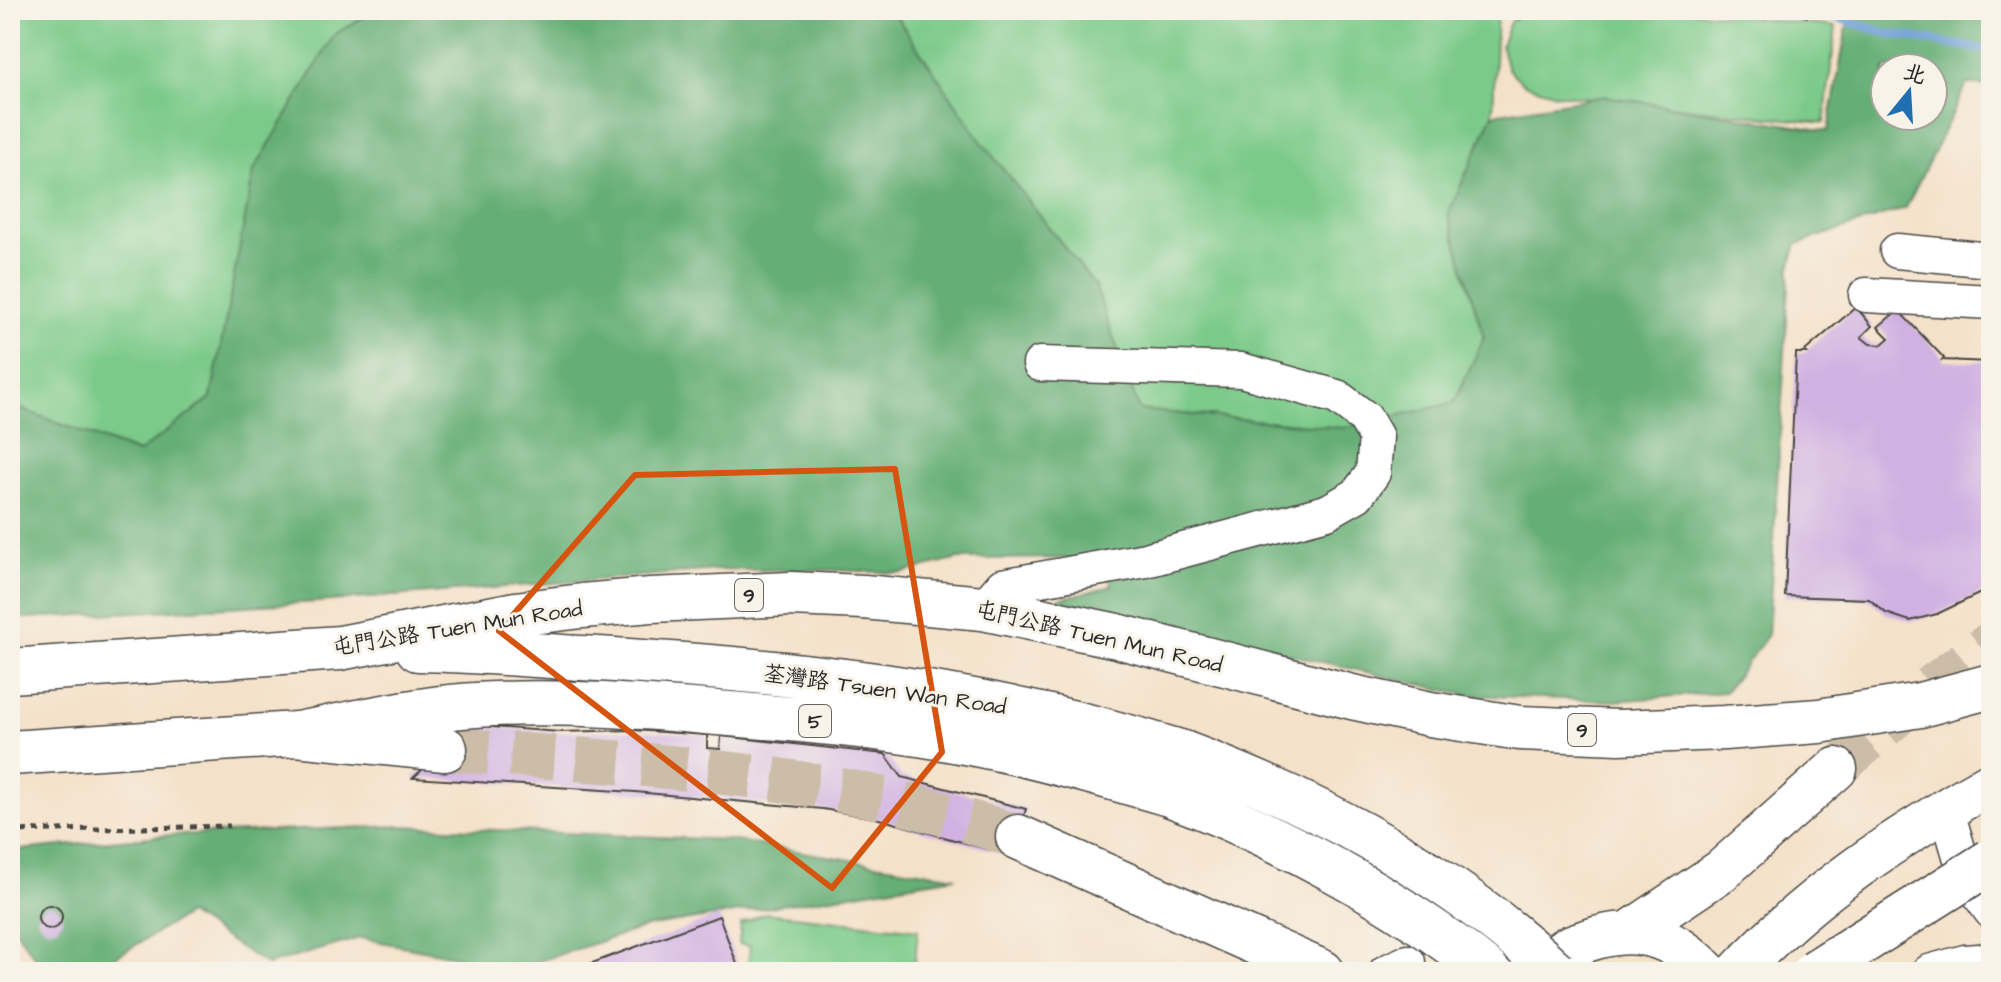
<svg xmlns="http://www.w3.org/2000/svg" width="2001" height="982" font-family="'Architects Daughter','LXGW WenKai TC',sans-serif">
<rect width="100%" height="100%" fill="#f7f3e8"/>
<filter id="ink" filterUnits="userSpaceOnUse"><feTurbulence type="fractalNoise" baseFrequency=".0125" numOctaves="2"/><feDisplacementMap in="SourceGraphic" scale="16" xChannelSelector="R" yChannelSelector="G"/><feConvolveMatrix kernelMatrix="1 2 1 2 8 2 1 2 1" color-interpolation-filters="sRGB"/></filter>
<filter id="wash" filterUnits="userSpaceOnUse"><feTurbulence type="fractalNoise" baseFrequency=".006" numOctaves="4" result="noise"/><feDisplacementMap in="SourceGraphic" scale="32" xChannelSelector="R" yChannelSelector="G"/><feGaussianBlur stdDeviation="1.8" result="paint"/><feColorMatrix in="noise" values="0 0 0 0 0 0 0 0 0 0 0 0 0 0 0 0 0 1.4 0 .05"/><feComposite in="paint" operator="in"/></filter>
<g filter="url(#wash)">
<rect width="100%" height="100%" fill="#f4e1c9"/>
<path fill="#7cca8a" stroke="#547a5a" stroke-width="2" d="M10,10H376L335,34L255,170L211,398L139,453L10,405Z
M892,10H1497L1493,114L1448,214L1484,338L1454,403L1343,428L1139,410L1095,286L981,141Z
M1526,10H1684L1836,27L1824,123L1556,94L1524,84L1508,69L1501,45L1510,22Z
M766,913L918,930L914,972H747L750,946L739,944L741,924Z"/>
<path fill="#65ae76" stroke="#486c50" stroke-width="2" fill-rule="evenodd" d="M376,10H892L981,141L1095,286L1139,410L1343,428L1454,403L1484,338L1448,214L1493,114L1605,96L1828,131L1850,10L1991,11V86L1967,84L1906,208L1797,244L1790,268L1768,635L1725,692L1615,701L1466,695L1054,600L1112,586L1101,558L959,559L901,573L834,570H716L318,602L10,619V405L138,453L211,398L254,170L335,34ZM1885,68H1933V116H1885Z
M400,826L729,840L956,877L646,927L517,968L360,938L267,965L188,914L90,972H45L10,922V851L171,835Z"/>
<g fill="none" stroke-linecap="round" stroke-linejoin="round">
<path stroke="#6b9dd6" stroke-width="9" d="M1812,10L1886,33L1991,51"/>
</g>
<g id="blocks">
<path fill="#d0b1e2" d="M1856,307L1872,326L1861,337L1870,344L1881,345L1889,338L1878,327L1898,310L1944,358L1942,360L1991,362V588L1937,614L1910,621L1886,613L1869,599L1785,596L1796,353H1807L1805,351Z
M464,725L560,732L633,730L707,735V748L720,749L721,736L885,754L902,777L1026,809L1012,856L879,819L823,809L635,792L413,778L445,749Z
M38 917a12 12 0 1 1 24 0a12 12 0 1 1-24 0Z
M719,916L740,972H568Z"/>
</g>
</g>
<g filter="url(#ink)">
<use href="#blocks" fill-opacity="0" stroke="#494643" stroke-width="2"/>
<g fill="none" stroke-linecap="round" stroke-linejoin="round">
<path stroke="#ccbda9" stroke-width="42" stroke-dasharray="42 21" stroke-linecap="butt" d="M1836,769L1934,684L1991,642"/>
<path stroke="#ccbda9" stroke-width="44" stroke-dasharray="44 22" stroke-linecap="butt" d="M445,749C576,760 710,766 840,790C900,801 960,818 1018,837"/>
<defs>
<path id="minor" d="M1897,251L1991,260
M1866,295L1991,302
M983,608L1002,586L1146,560L1327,512L1357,495L1373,473L1376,437L1365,418L1337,397L1241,370L1040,364
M1946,808L1966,876L1991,911
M1386,972L1408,962
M1929,972L1965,962L1991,960"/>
<path id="major" d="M1630,932L1721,871L1836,769
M1548,972C1553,966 1557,956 1562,951C1568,946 1579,944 1586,941C1634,924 1673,935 1707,972
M1738,972C1809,894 1900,835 1991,783"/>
<path id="highway" d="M418,649C472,650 527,655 581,658C789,670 983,690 1183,753
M10,671L340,648L515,614L582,606L651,600L791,594L863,597L983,608L1117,636L1352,697L1430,714L1520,728L1619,732L1724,728L1819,721L1920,705L1991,686
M296,734C347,725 399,712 451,707C535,699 621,705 705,712C794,719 882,726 970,743C1037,756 1103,775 1169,794
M10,753L296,734L445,749
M1018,837L1322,972"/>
</defs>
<use href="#minor" stroke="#494643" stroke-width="37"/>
<use href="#major" stroke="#494643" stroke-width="45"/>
<use href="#highway" stroke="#494643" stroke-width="47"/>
<path stroke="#494643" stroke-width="5" stroke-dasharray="6 6" stroke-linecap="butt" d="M1805,17L1808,10
M10,831L230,826"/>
<use href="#minor" stroke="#fff" stroke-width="34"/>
<use href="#major" stroke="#fff" stroke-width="42"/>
<use href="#highway" stroke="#fff" stroke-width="44"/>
<defs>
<path id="highway-bridge" d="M1183,753C1317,803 1450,873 1555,972
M1169,794C1278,835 1398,899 1488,972
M1815,972L1991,861"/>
</defs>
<use href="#highway-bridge" stroke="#494643" stroke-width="47" stroke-linecap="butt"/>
<use href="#highway-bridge" stroke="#fff" stroke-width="44"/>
</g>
</g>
<path fill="none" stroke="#d5540f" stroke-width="6" stroke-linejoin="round" d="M895,469L942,752L832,888L499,631L635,475Z"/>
<g text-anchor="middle" stroke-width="6" stroke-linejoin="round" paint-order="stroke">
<g fill="#f7f3e8" stroke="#686764" stroke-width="2">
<rect x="735" y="579" width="28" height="32" rx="6"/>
<rect x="799" y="705" width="32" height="32" rx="6"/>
<rect x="1568" y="714" width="28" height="32" rx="6"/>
</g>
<g font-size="20" font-weight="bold" fill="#2b2b2b">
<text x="749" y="602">9</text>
<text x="815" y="728">5</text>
<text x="1582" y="737">9</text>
</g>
<g font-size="22" fill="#2b2b2b" stroke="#f7f3e8">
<text transform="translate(457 627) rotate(-9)" y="8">屯門公路 Tuen Mun Road</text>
<text transform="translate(1099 636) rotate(13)" y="8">屯門公路 Tuen Mun Road</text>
<text transform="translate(885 689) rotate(8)" y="8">荃灣路 Tsuen Wan Road</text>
</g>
</g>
<rect width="2001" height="982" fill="none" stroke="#f7f3e8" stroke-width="40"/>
<g transform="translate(1909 92) rotate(18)"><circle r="38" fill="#f7f3e8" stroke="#a5a39c" stroke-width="2"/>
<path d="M0-6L14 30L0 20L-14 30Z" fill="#1f6fb2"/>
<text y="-12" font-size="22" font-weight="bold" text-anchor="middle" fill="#2b2b2b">北</text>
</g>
</svg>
